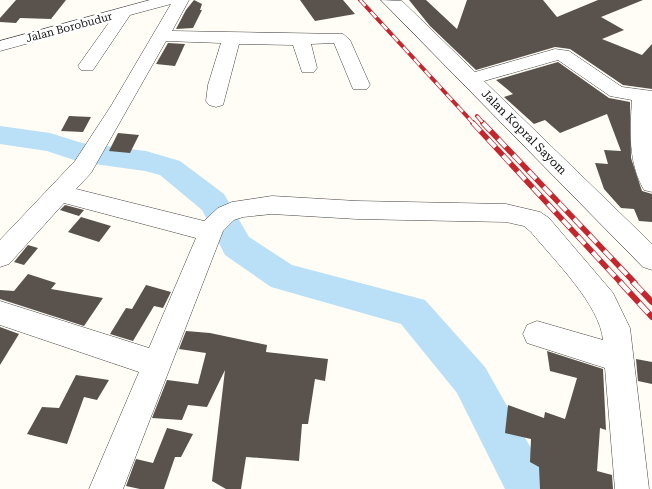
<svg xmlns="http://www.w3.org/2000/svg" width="652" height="489" font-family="'Roboto Serif',serif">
<rect width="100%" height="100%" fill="#fffdf5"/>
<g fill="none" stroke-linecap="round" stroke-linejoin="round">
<path fill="#b9e0f7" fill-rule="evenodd" d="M0,126L50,133L82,143L146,151L180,161L224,194L249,237L292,265L425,300L485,367L545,473L551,489H505L457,393L401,324L271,287L225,255L202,210L160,175L145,171L80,162L47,151L0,144Z"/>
</g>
<path fill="#5a524d" d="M16,0H66L51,19L20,18L16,23L0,22V18Z
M194,0L202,4L200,10H202L193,28L176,29L186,10Z
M300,0H343L355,14L315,21Z
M409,0H426L457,29L467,0H543L557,17L598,0H643L601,17L624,30L602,39L642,55L652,44V89L623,85L570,49L555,47L476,70L430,26Z
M168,43L185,44L175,66L156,64Z
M558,62L609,98L630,102L631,158L642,191L652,194V222L639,221L634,209L621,208L604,189L595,163L608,164L604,150L621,151L607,114L560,133L545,120L534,124L504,97L513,94L496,80Z
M69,116L91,117L83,132L61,131Z
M118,133L139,135L130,153L109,151Z
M65,205L84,210L79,216L60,210Z
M81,217L111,226L99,242L68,232Z
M28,245L38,248L24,265L14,262Z
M28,274L56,283L51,289L103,298L84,326L0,299V290L14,291Z
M146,285L171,292L163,308L154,306L133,341L110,334L126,308L132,309Z
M0,327L19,334L0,365Z
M186,331L210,333L267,345L266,352L328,359L325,381L315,379L308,424H302L299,461L246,457L241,489H226L212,481L225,370L207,407L188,405L182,420L152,418L167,380L198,384L206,353L179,349Z
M547,351L603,369L606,430L600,428L597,471L612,475L613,489H540L539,467L530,462L531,439L505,433L508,405L544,418L545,412L565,419L577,378L550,371Z
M636,359L652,362V384L638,381Z
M76,375L109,380L97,400L84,397L67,444L27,434L42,407L59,408Z
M167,428L193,434L181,457H175L164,489H140L126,486L136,459L153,463Z"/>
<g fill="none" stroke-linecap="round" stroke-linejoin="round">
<defs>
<path id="minor" d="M150,0H189L172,31L343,34L350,40L370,85L367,89H353L334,43L311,44L317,68L314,72H302L293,45L239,44L223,105L216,107L209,105L206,101L208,85L221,43L166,41L91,173L76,189L204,221L218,208L232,202L272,196L357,201L506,204L540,212L549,218L613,293L630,328L649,489H615L605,368L527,343L523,334L527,325L537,321L603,340C600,305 554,260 531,232L524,226L506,222L357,219L272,214L243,217L234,220L223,231L123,489H89L139,372L0,325V301L149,348L196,238L64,203L9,264L0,267V240L75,161L111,106L171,4L130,15L93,70H81L78,66L110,21L0,51V41Z
M381,0L402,1L475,72L555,49L569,51L622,87L652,91V192L644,190C628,162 630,131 632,100L610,96L558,60L484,81L652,244V270L643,267Z"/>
</defs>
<use href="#minor" stroke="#444" stroke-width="1"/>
<use href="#minor" fill="#fff" fill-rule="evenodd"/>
<defs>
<path id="rail-far2" d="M360,0L474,124
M477,116L484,124"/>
<path id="rail-far1" d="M473,123L621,283
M483,123L635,283"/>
<path id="rail" d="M620,282L652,317
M633,282L652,302"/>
</defs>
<use href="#rail-far2" stroke="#c4262e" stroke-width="4"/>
<use href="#rail-far1" stroke="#c4262e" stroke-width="5.5"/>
<use href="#rail" stroke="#c4262e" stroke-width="6"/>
<use href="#rail-far2" stroke="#fff" stroke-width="2.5" stroke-dasharray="8" stroke-linecap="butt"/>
<use href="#rail-far1" stroke="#fff" stroke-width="4" stroke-dasharray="11" stroke-linecap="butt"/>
<use href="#rail" stroke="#fff" stroke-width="4.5" stroke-dasharray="14" stroke-linecap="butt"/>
</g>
<g text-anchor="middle" stroke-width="5" stroke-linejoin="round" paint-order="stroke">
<g font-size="11" fill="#111" stroke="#fff">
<text transform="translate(69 27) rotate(-15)" y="4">Jalan Borobudur</text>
</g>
<g font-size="12" fill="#111" stroke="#fff">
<text transform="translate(524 132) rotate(45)" y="4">Jalan Kopral Sayom</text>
</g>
</g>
</svg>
